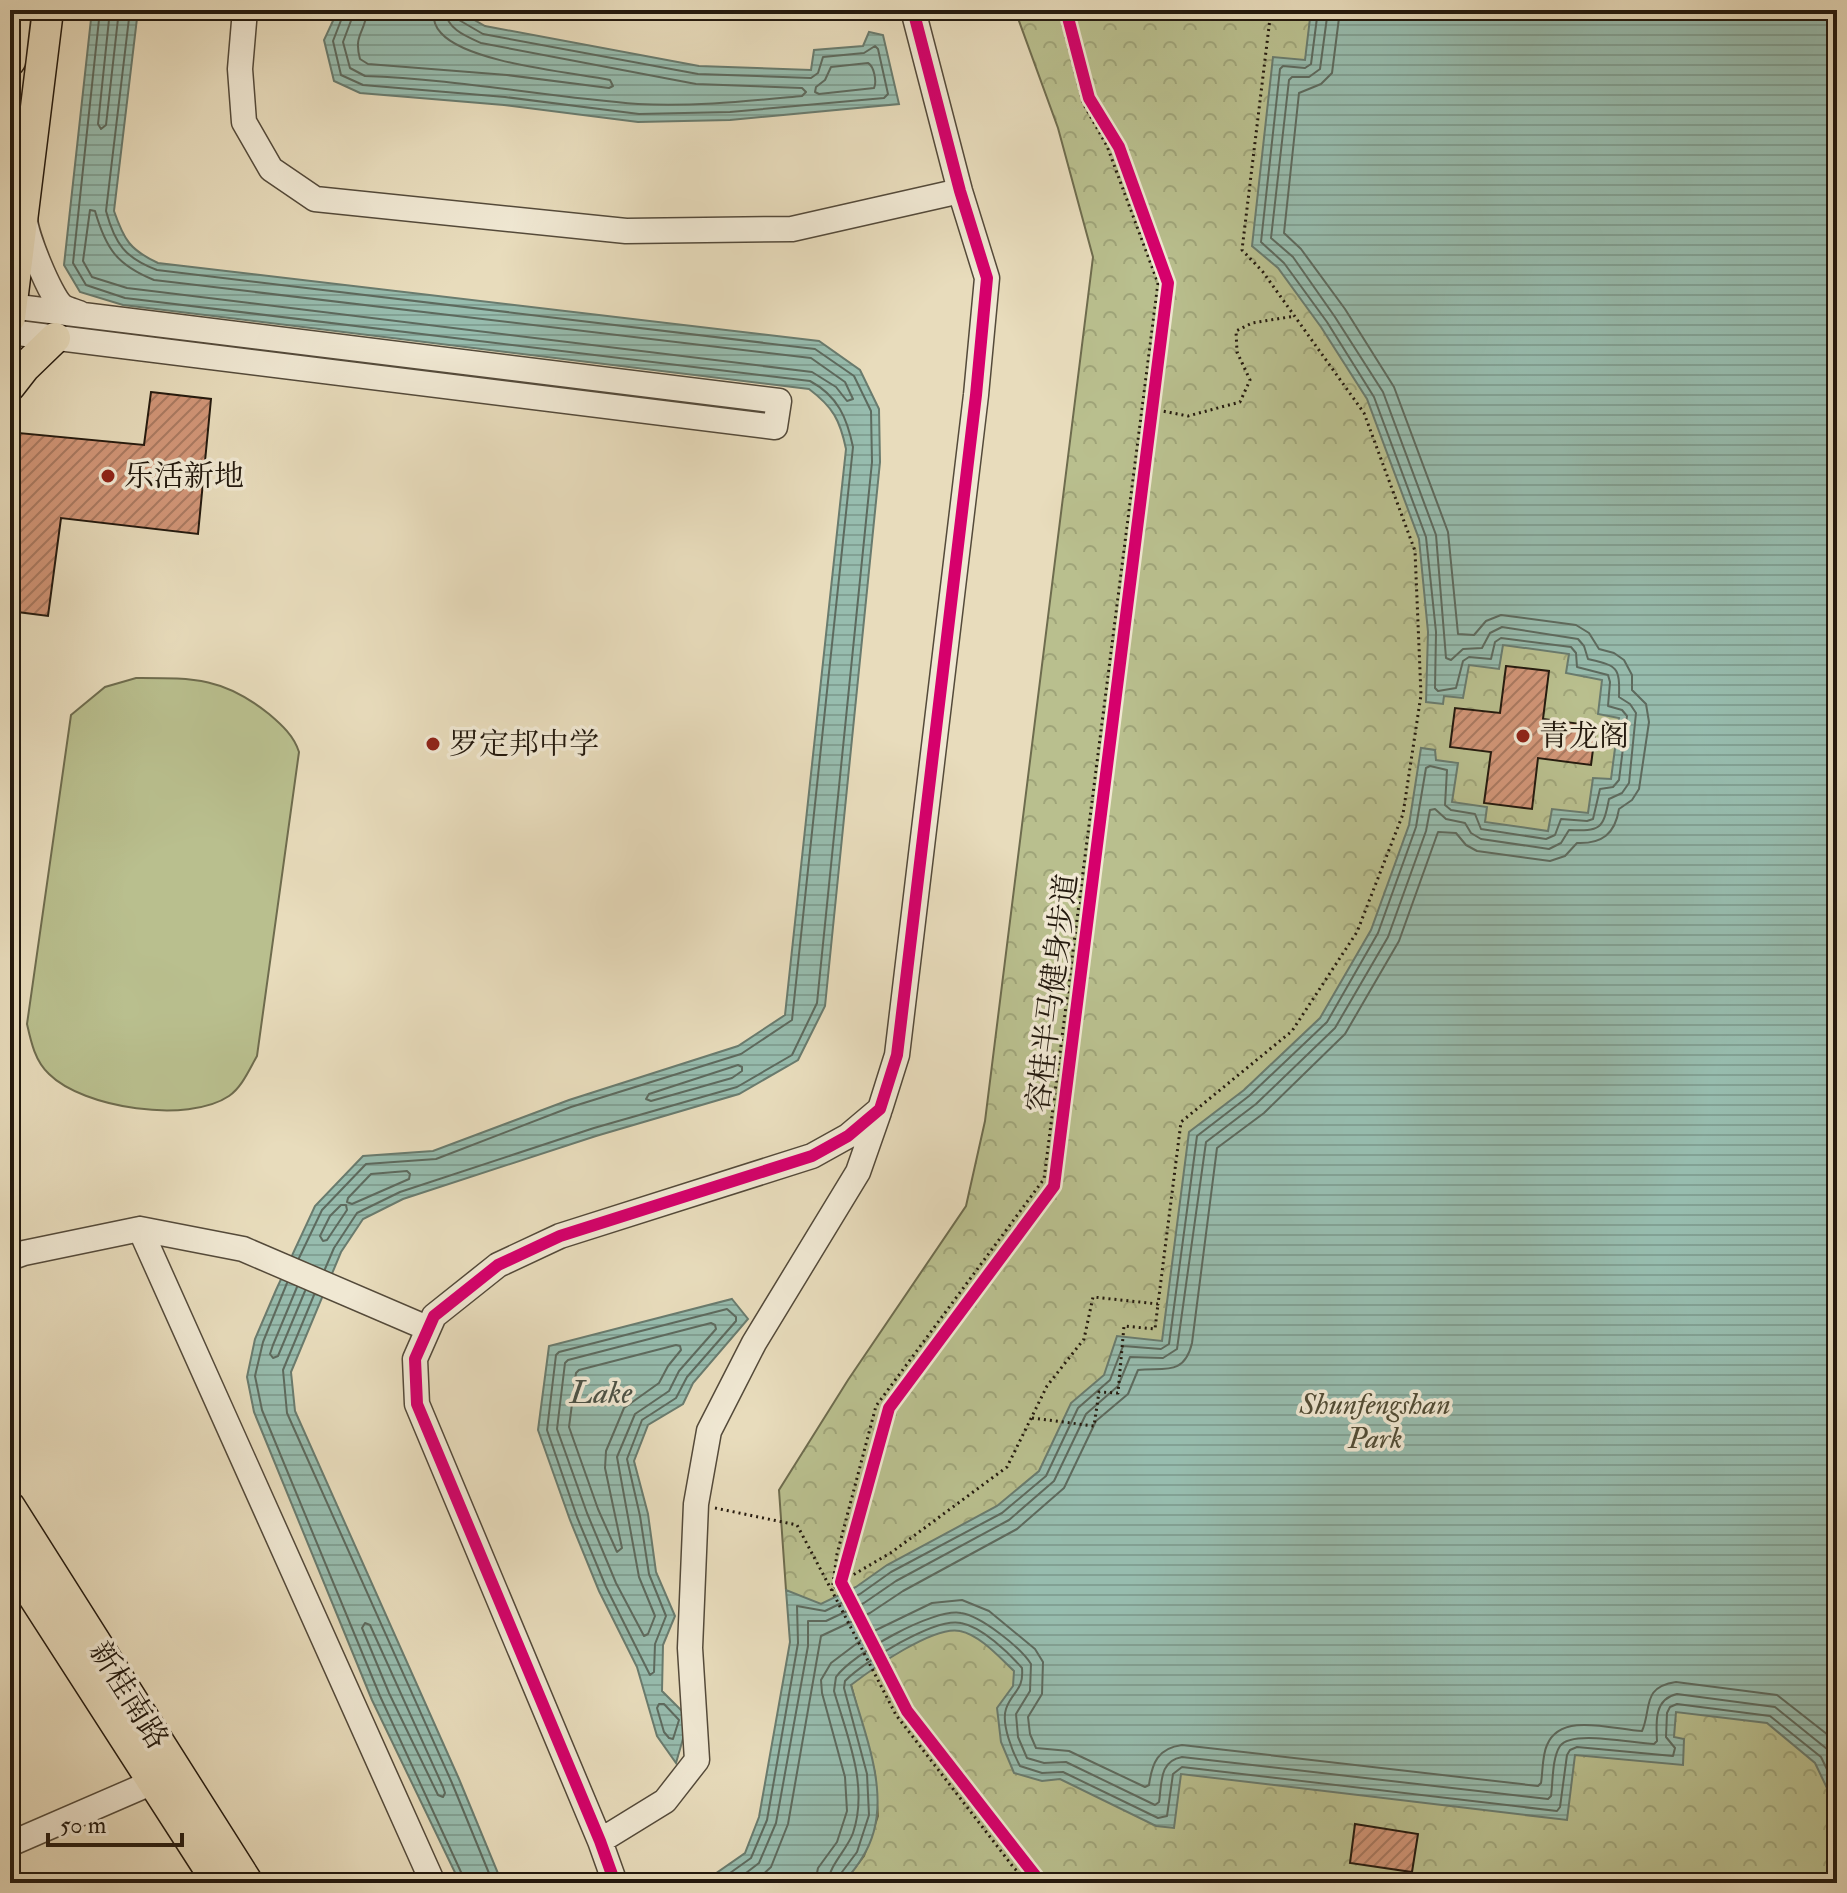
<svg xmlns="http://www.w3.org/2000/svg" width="1847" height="1893" font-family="'IM FELL Double Pica','Noto Serif SC',serif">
<defs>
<pattern id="park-crowns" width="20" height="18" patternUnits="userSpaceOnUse" patternTransform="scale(2)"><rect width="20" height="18" fill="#b9bf8e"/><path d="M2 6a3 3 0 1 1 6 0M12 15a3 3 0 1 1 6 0" fill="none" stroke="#9fa479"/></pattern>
<pattern id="water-rules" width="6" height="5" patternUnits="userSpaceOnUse" patternTransform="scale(2)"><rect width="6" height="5" fill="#97bcae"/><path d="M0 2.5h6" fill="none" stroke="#82a194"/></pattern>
<pattern id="building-hatch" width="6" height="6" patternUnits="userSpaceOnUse" patternTransform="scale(2)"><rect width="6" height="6" fill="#d19577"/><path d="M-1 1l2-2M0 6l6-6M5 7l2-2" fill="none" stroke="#a97960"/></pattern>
</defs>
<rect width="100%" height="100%" fill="#e8dcbc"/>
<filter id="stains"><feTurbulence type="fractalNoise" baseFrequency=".0025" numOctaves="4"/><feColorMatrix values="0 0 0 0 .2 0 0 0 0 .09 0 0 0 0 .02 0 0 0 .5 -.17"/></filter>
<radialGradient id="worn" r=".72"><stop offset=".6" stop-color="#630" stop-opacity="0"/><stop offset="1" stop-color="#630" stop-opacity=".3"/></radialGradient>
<path fill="url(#park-crowns)" stroke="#6e6c4e" stroke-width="2" d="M1015,10H1837V1883H843L864,1856L878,1816L875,1773L851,1685L786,1590L779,1490L848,1380L966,1206L985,1121L1093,257L1058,128Z"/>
<path fill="#b9bf8e" stroke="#6e6c4e" stroke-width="2" d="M136,678C193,678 223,677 269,714C282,725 294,736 299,752L257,1056C249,1070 242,1087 229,1096C188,1124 83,1108 49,1074C35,1061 31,1042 27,1024L71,715L105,687Z"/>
<path fill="url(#water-rules)" stroke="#697b6e" stroke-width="2" d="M92,10H138L114,211C124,240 130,250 158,263L819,341L860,370L879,409L880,462L825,1006L798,1060L739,1094L596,1136L403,1199L363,1219L341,1252L291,1372L295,1411L459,1779L502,1883H460L372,1700L254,1412L247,1377L255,1339L276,1290L315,1206L363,1156L433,1151L569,1100L738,1046L785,1015L846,449C840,420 833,407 809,389L123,305L80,292L64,265Z
M338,10H457L485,26L699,66L811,70L814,50L863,46L869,32L883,35L899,104L730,120L638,122L504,105L360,93L334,81L324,40Z
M1311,10H1837V1809L1815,1763L1767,1723L1676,1712L1674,1737L1684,1739L1683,1765L1575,1755L1567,1820L1181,1774L1174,1828L1156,1826L1060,1779L1042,1781L1014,1773L1001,1742L997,1708L1013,1686L1014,1671C1000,1658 980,1635 960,1631C934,1625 872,1669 851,1685C866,1739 896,1806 862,1858C857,1867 850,1875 843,1883H702L745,1853L759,1817L790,1642L786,1590L821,1604L856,1587L887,1565L997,1506L1039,1471L1071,1403L1104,1375L1117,1336L1162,1341L1189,1132L1244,1090L1320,1018L1371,930L1409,825L1421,748L1435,750L1436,760L1458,763L1452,802L1487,807L1485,822L1548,831L1552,809L1588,813L1593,778L1611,779L1619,718L1598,714L1602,680L1566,673L1569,654L1503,645L1499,669L1469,665L1463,698L1444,696L1443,704L1426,702L1428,632L1419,539L1367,399L1321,327L1278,268L1252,246L1273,57L1305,60Z
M732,1299L748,1319L693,1383L683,1404L648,1425L634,1461L648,1514L656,1572L675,1616L663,1645L662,1691L689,1718L676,1763L657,1736L637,1667L599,1591L570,1520L538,1430L549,1346Z"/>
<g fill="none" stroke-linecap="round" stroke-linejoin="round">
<path stroke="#5d6a5e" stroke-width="2" d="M100,10L73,263L86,285L125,298L810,381C838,396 847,418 853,447L792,1020L741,1054L571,1107L436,1159L366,1164L322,1210L299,1258
M110,10L98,124L101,129L106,125L119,10
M130,10L106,211C115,244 125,258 157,270L815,349L854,376L871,411L872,462L817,1003L792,1055L737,1087L594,1128L400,1192L357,1213L334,1248L325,1269
M345,10L333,41L341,75L363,85L505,97L639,114L730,112L884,98L888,94L878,49L875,46L864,53L823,57L818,73L811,78L698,74L483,34L459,20L455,10
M355,10L343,42L350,68L365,76C457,79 547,97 638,104C692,107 748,101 802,96L806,92L802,88L696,84L481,43C465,36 447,29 445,10
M367,10C366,32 353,34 360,59L368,64L507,75L609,88L613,86L610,80C569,72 468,63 441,33C435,27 433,19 433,10
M868,63C874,66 877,82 874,88L819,94L815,92L816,87L825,80L831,67Z
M90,210L95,211C106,249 117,265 154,280L811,358L845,382L853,399L847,401L836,387L812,372L127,288L92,277L83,261Z
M738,1065L742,1067V1071L732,1078L651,1101L646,1099L649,1094Z
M407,1171L410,1174L409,1179L352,1204L347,1202L348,1198L371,1174Z
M341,1205H346L347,1210L327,1240L323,1241L320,1236L330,1216Z
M287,1283L263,1342L255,1376L262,1410L380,1696L466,1883
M297,1287L273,1345L270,1354L273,1358L278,1356L305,1291
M314,1295L283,1370L287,1413L452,1783L493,1883
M727,1309L736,1317V1321L687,1377L676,1398L642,1420L627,1459L640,1516L649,1574L666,1616L655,1644L654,1672L650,1675L606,1587L577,1517L547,1430L556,1355L559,1352Z
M711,1323L715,1325L716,1329L679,1371L669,1391L635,1414L617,1457L639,1577L655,1616L648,1634L644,1636L616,1583L587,1513L557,1429L565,1363L568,1360Z
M676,1345L680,1346L681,1350L668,1366L659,1383L624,1408L606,1451L605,1468L622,1548L617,1552L598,1509L569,1427L576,1373L579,1370Z
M365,1623L370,1625L443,1787L445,1793L443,1797L438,1795L389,1693L362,1628Z
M659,1704H664L679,1720L673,1739L669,1738L664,1732L657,1708Z
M716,1883L751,1858L767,1820L798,1643L797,1606L825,1611L860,1594L891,1572L1002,1513L1046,1476L1078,1408L1110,1380L1123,1346L1161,1349L1169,1344L1197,1136L1249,1096L1327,1022L1378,933L1416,827L1426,768L1430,766L1447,770L1445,805L1451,810L1475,814L1481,829L1546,839L1555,835L1561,819L1587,821L1593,819L1600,789L1613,787L1619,780L1627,716L1622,710L1608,706L1610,682L1608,675L1577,667L1576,653L1571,647L1501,638L1495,642L1491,659L1469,657L1463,661L1456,688L1438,691L1435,688L1436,632L1426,537L1374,397L1327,322L1284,263L1261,242L1280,69L1283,66L1305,68L1311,64L1318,10
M733,1883L759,1863L776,1823L808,1646V1621H826L864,1603L896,1581L1009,1520L1054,1481L1086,1414L1118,1386L1130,1357L1163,1358L1177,1349L1206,1142L1256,1104L1335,1028L1388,937L1426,831L1430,810L1435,809L1446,819L1465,823L1471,833L1481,839L1549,849L1561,843L1569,830C1600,831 1603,830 1609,799L1622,793L1629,783L1636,713L1630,704L1619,697C1620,666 1617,666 1588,659L1584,646L1578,639L1502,627L1490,633L1482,648L1463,649L1451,660L1446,658L1436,535L1383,392L1335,317L1293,257L1271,238L1289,80L1292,77H1309L1320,69L1328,10
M754,1883L771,1867L788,1824L821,1636L870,1613L903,1591L1017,1529L1064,1488L1096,1421L1128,1394L1138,1370C1163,1367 1184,1377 1192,1343L1217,1148L1264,1113L1345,1034L1399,941L1438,832L1456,833L1466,845L1477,851L1550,861L1565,856L1577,843C1602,844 1615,834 1619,809L1632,800L1639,789L1649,722L1646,704L1632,690V675L1624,660L1614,653L1599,649L1589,633L1576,625L1501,615L1486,621L1474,635L1458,634L1448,532L1394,387L1345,309L1301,249L1284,233L1299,93L1321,84L1332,73L1340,10
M815,1883L818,1868L837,1842L847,1811L845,1777L822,1693L821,1680L831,1663L872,1632L932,1603L962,1600L989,1611L1035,1649L1043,1662L1042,1694L1028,1717L1030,1734L1036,1748L1069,1751L1145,1787L1149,1785C1152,1763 1158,1748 1182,1745L1538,1786L1541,1783C1543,1771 1542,1756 1547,1745C1561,1711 1614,1730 1642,1731C1652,1709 1641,1687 1676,1682L1777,1695L1837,1742
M828,1883C829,1865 847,1850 853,1833C869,1786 847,1736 834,1691L836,1677C852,1654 933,1608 961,1613C981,1616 1020,1647 1031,1664L1030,1691L1016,1714L1018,1737L1027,1758L1044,1763L1066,1762L1155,1805L1159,1802C1162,1783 1159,1761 1182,1757L1548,1799L1551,1796C1553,1782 1552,1758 1560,1746C1572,1729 1634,1744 1654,1744L1657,1741C1656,1722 1654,1699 1677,1694L1775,1707L1827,1749L1837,1767
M838,1883L839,1876L857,1852L869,1815L867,1774L844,1688L845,1681C863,1662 935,1617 961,1623C982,1627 1008,1652 1022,1668C1024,1691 1012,1691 1006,1709C1001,1724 1013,1753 1020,1766L1042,1773L1063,1772L1158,1818L1167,1816L1173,1774L1182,1767L1557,1811L1560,1807L1567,1755L1570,1750L1577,1747L1673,1756L1675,1748L1666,1737L1667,1713L1670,1707L1677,1704L1770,1716L1821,1757L1837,1790"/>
</g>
<path fill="url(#building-hatch)" stroke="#23190e" stroke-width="2" d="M151,392L211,399L198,534L61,518L48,616L10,611V506L19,433L144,445Z
M1506,666L1549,671L1543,719L1596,726L1591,765L1538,758L1532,809L1484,803L1491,752L1450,747L1455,708L1500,713Z
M1355,1824L1418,1834L1412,1872L1350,1863Z"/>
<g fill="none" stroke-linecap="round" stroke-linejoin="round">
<defs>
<path id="minor" d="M245,10L240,69L244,122L271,169L315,199L626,231L792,229L960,191
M25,218C25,233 50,296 62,306C66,309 74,311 79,313
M10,306L779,401L775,427L10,332
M140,1229L433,1883
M10,1258L24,1253L140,1229L243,1249L427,1328
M600,1841L665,1801L697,1760L690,1648L696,1504L709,1431L754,1343L858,1172L879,1112
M10,1844L153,1782
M615,1883L600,1841L417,1404L415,1359L434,1316L498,1265L560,1236L812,1156L848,1136L880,1109L897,1055L976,395L987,278L960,191L913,10"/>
<path id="major" d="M10,61L16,10
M10,318L48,10
M10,386L24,368L55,338
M10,1507L248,1883
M10,1560L218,1883"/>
</defs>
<use href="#minor" stroke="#544a3a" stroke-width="27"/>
<use href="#major" stroke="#23190e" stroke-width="33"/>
<path stroke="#23190e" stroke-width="3" stroke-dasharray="2 4" stroke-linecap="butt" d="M1152,409L1188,416L1240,402L1250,380L1237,352L1236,331L1252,323L1295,316
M1032,1418L1094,1426L1099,1392L1118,1393L1124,1326L1155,1329L1158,1304
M715,1508L797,1525L832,1591L841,1582L892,1552L1007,1467L1047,1386L1084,1339L1093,1297L1158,1304L1181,1122L1292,1031L1357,932L1403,814L1421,695L1415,551L1364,413L1263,272L1242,250L1271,10
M1029,1883L1014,1868L896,1715L832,1591L837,1554L876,1406L1044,1179L1158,283L1107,146L1083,103L1059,10"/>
<use href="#minor" stroke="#f0e8d3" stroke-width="24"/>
<use href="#major" stroke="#e8dcbc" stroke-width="30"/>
<defs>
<path id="cycleway" d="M615,1883L600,1841L417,1404L415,1359L434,1316L498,1265L560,1236L812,1156L848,1136L880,1109L897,1055L976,395L987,278L960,191L913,10
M1041,1883L907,1711L841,1582L889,1408L1054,1186L1168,283L1119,147L1089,98L1066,10"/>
</defs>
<use href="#cycleway" stroke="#f0e8d3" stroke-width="17"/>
<use href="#cycleway" stroke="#d6006c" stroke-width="12"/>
</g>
<g fill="#8f2418" stroke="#f0e8d3" stroke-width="3">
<circle cx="108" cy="476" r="8"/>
<circle cx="1523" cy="736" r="8"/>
<circle cx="433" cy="744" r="8"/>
</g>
<g text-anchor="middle" stroke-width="7" stroke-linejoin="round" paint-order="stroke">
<g font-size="30" fill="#23190e" stroke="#f0e8d3" text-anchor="start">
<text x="124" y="486">乐活新地</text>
<text x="1539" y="746">青龙阁</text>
<text x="449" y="754">罗定邦中学</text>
</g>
<g font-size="30" fill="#23190e" stroke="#f0e8d3">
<text transform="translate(1052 993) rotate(-83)" y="10">容桂半马健身步道</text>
<text transform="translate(129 1695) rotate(58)" y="10">新桂南路</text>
</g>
<g font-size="30" font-style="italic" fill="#504b34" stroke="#f0e8d3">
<text x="1375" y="1414">Shunfengshan<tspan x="1375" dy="34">Park</tspan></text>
</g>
<g font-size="32" font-style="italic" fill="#4c5246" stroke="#f0e8d3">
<text x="601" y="1403">Lake</text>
</g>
</g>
<rect width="1847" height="1893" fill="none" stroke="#e8dcbc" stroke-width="40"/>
<rect x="12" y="12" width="1823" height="1869" fill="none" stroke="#23190e" stroke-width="4"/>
<rect x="20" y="20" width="1807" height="1853" fill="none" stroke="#23190e" stroke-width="2"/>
<path d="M48 1833v12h134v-12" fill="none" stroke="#23190e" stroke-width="4"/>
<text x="60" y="1833" font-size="24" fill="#23190e" stroke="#f0e8d3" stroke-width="6" paint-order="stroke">50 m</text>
<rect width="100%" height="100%" filter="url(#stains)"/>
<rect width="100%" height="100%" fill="url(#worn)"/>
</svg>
